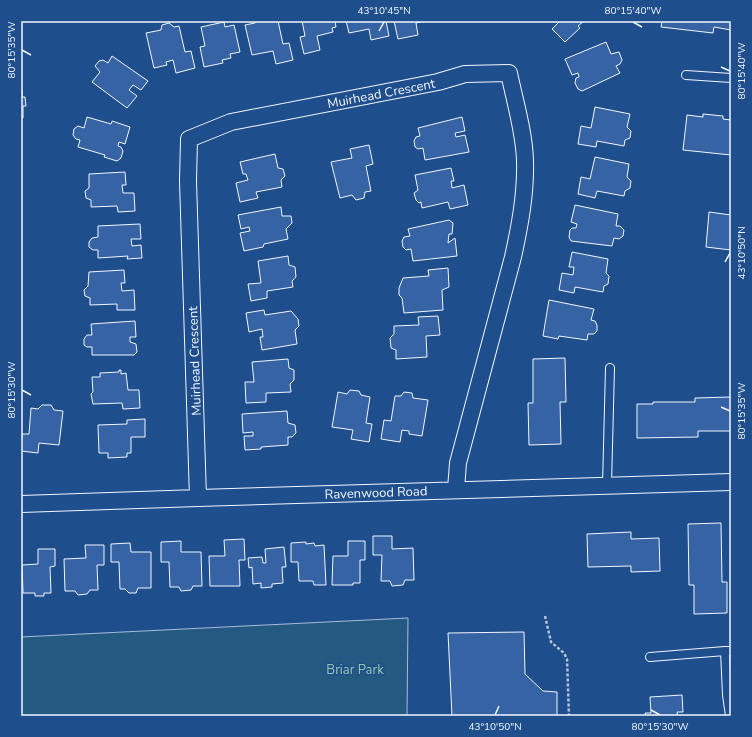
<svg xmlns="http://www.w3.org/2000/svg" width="752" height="737" font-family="'Nunito Sans',sans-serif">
<rect width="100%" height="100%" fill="#1f4e8c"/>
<path fill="#245a82" stroke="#a8bbd7" d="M408,618L407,716H21V637Z"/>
<path fill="#3563a3" stroke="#f2f6ff" d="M256,21H278L283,44L289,43L293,60L276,64L273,51L252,55L245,25L255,23Z
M302,21H335L336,27L332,28L333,32L317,36L320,50L304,54L300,37L305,36Z
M346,21H386L389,36L371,40L369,29L349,33Z
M394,21H425L416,23L418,35L398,39Z
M560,21H584L578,26L580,28L565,42L552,29Z
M662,21H731V30L714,27L713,33L661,27Z
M224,22L225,27L234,25L240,52L230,54L231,58L222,60L223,63L204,67L200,47L205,46L201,27Z
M169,23L174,27L179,26L185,52L191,51L195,68L176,73L173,60L166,62L167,65L154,68L146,33L161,30L162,25Z
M606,42L611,54L619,52L622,60L620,64L616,66L620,73L582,91L578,89L575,83L576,78L579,77L578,73L572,75L565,59Z
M112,56L148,81L141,90L133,85L129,90L137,96L127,108L92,82L100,72L95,66L99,61L103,60L108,63Z
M21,90H22V97H25L26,106H23V118H21Z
M595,107L630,114L627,127L631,131L630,138L625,140L624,146L597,141L596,147L578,144L581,126L591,128Z
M703,114L723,116V119L731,120V155L683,150L687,115L703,117Z
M87,117L111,124L112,121L130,127L125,144L119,142L118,146L121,147L123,151L121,158L117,161L104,157L105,155L78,147L80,140L76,139L73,135L74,129L78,126L84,128Z
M462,117L465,131L455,133L456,137L465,135L469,152L425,160L423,148L418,149L415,147L414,141L416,137L420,136L418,128Z
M369,145L373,164L366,166L371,191L365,192L364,198L356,200L352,195L340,198L331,162L352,158L350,149Z
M275,154L278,168L283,169L285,176L281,180L282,187L256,192L258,198L240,202L236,183L248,180L246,174H243L240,162Z
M595,157L629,164L627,177L631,181L630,188L625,191L624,196L597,191L595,198L578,194L581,177L590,179Z
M451,168L454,181H451L452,188L464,185L468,205L450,209L448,202L422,208L421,202L419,203L416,200L414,193L418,190L415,175Z
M125,172L126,185H122L123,193H134L135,211L118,212L117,206L91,207V200L86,198L85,191L89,188V174Z
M575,205L618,214L616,226H620L624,230L623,236L619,239L614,238L612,246L571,241L569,237L570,230L572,228H576L577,224L571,222Z
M281,207L282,216H291L292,223L286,229L288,239L264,244L263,247L244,251L240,233L250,231L249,227L241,229L238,215Z
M709,212L731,215V250L706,247Z
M449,220L453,223L452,234H449L448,243L455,238L457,256L413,261L411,249L406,250L403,247L402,241L404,237L410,236L408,229Z
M140,224L141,239H131L132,246L141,245L142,258L127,259L128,256L98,258V250H93L89,247V242L92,238L98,237V226Z
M572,252L608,259L606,273L609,276L608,284L604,286L603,292L575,287L574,293L559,290L562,273L573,275L574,267H569Z
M288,256L289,265L295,267L296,277L292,281L293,287L267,291V298L251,301L248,284L261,283L258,261Z
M448,268L449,287L442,290L443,310L404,313L402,298L399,295V288L403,278L429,276L428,270Z
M124,270L125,283H121L122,291L134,290L135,310H117V304L90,305V298L85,296L84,290L88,286L89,272Z
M549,300L594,309L591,320L595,321L597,325V331L594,334H588L587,340L559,336L558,339L543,336Z
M264,310L265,315L291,311L298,319L299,326L295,330L297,344L262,350L260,337H263L262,329L249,332L246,313Z
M438,316L440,335L426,336L427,357L396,359V350L391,348L390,338L394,334V326L419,325L418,317Z
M135,321L136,337H130V342L136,344L137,352L134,355H92V347H87L84,345V339L87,335H92L91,324Z
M565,358L566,402H560L561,444L529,445L528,403H533V359Z
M288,359L289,368L294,370V380L290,384L291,392L266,393V402L246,403L245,382H254L252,362Z
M119,370H121V374L126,373L128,390H139L140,408L123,409L122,403L93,404L91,394L93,392L92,377H100V373L119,372Z
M350,390L359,391L361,395L370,397L366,423L372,424L369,442L351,439L353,430L332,427L338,392L347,394Z
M404,392L412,393L413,398L428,400L422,436L409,434V431L402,430L400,442L381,439L384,420L391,421L395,396H401Z
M731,397V431H698V437L637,438V404H653V402H695V398Z
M42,405H51L54,410L63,411L59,445L39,443L38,453L21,451L22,434H29L31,408L38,409Z
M287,411L288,423L295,425L296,433L292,437H288V445L261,447V449L245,450L244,436H253V432L243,433L242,414Z
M145,419V437H131V453H127V457L108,458V453H99L98,425L127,424V420Z
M721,523L722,582H727V613L694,614V585H689L688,524Z
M631,532V539L659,538L660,571L631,572V566L588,567L587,534Z
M373,536H392V549L413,548L414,580H405L403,585L392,586L390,581H381L382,555H373Z
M244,539L245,560H239L240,586H210L209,556H225L224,540Z
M181,541V552H201L202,586H193L191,590L181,591L179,587H170L169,562H161V542Z
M348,541H365V560H360V583H353V585H332L333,556H348Z
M306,542V544L314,543L315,546L324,545L326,585H314L313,581H299L298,562H291V543Z
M130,543L131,552H151V588H138L136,593H129L125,589H120L119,562H111V544Z
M85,545H104V565H97L98,590H90L87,594L78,595L75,591H65L64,559L86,558Z
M284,547L286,567H282L283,583L272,584V587L261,588V583L253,584L252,567L249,568L248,558L262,557L263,563H266L265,549Z
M38,549H55V566L50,567L51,593H44V596H35V593H23L22,565L38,564Z
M524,632L525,674L543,691L557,692V716H452L448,633Z
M682,695L683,712H677L678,716H646L645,713H651L650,697Z"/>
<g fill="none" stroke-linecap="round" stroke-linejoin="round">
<defs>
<path id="lane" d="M686,75L731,78
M607,485L610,368
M650,657L725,651
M730,716L727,695L725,651H731"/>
<path id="street" d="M198,498L188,181L189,139L231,122L438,82L465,74L509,73C515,102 524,131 525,160C526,193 520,225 513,257L458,463L456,489
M21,504L198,498L731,482"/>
</defs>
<use href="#lane" stroke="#f2f6ff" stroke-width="10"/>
<use href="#street" stroke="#f2f6ff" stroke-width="18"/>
<path stroke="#b3c4dc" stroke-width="2.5" stroke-dasharray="3 2" stroke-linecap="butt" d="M545,616L551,642L564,653L567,659L569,716"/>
<use href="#lane" stroke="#1f4e8c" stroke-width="8"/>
<use href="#street" stroke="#1f4e8c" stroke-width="16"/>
</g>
<path fill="none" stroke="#f2f6ff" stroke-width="1.5" d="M633,22L642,27M379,31L384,22M22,50L31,55M721,67L730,71M725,262L730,253M22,390L31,395M721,407L730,411M651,710L660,715M495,715L499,706"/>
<g text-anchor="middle" stroke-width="3" stroke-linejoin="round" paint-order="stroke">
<g font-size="13" fill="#f2f6ff" stroke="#1f4e8c">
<text transform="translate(381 93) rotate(-11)" y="5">Muirhead Crescent</text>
<text transform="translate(194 361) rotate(-92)" y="5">Muirhead Crescent</text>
<text transform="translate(376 492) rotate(-2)" y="5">Ravenwood Road</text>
</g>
<g font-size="13" fill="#97c8a6" stroke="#1f4e8c">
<text x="355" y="674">Briar Park</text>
</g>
</g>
<rect width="752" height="737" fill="none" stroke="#1f4e8c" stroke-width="44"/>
<rect x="22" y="22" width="708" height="693" fill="none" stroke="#f2f6ff" stroke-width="1.5"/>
<g font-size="10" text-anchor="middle" fill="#f2f6ff">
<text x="384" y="14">43°10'45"N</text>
<text x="633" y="14">80°15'40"W</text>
<text transform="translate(11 50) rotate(-90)" y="4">80°15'35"W</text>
<text transform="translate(741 71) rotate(-90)" y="4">80°15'40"W</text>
<text transform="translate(741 253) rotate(-90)" y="4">43°10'50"N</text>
<text transform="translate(11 390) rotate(-90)" y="4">80°15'30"W</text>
<text transform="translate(741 411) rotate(-90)" y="4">80°15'35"W</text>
<text x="495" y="730">43°10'50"N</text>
<text x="660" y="730">80°15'30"W</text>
</g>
</svg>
